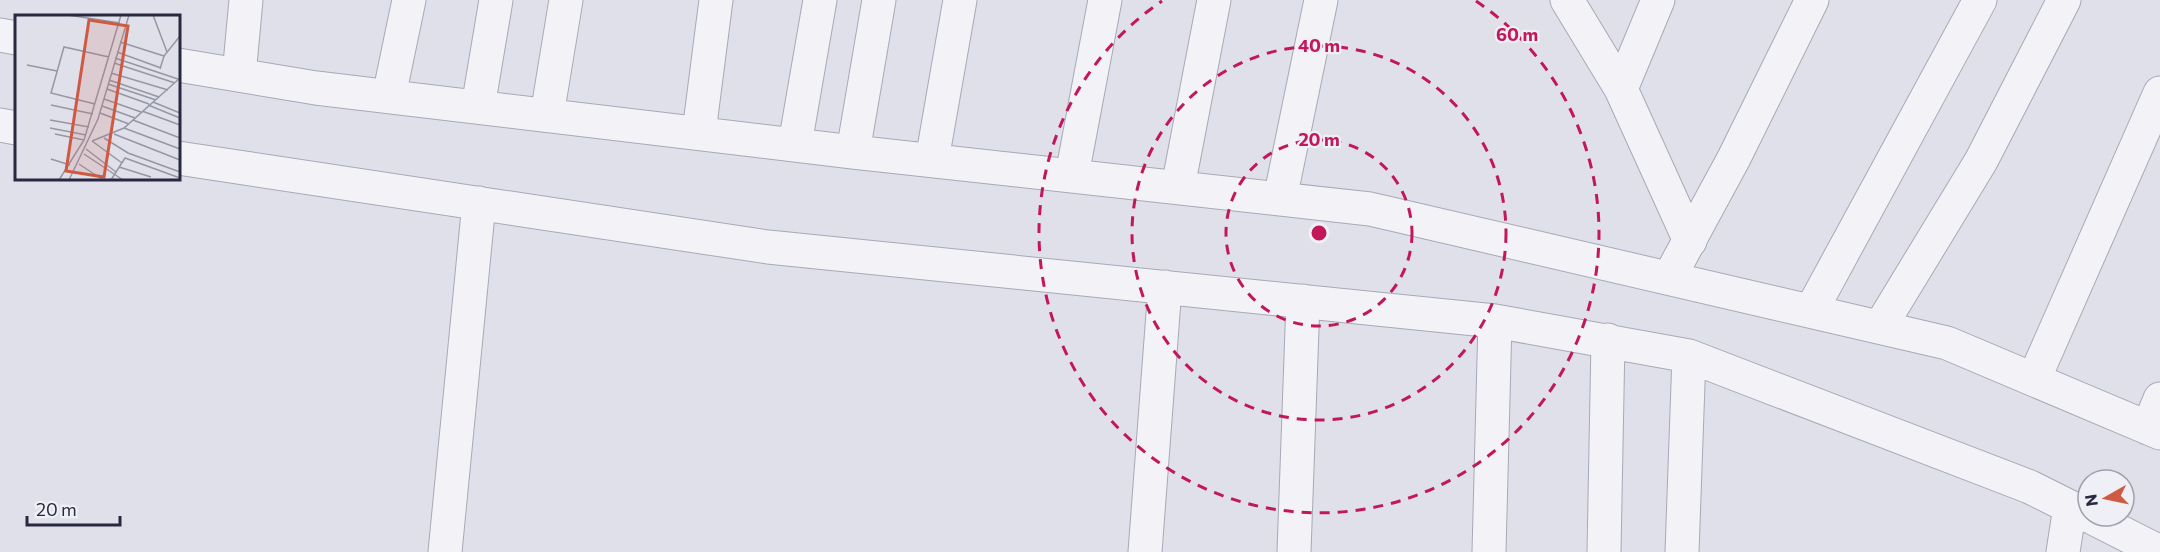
<svg xmlns="http://www.w3.org/2000/svg" width="2160" height="552" font-family="Commissioner,sans-serif">
<rect width="100%" height="100%" fill="#dfe0e9"/>
<g fill="none" stroke-linecap="round" stroke-linejoin="round">
<defs>
<path id="street" d="M1567,0L1621,89L1690,241
M0,35L16,38
M178,65L316,88L853,152L1370,209L1947,343L2160,433
M239,75L246,0
M1621,89L1658,0
M389,96L409,0
M478,107L496,0
M547,115L566,0
M0,125L16,128
M699,132L716,0
M795,144L820,0
M853,152L879,0
M178,158L768,247L1495,321L1689,356L2030,487L2088,516
M932,160L960,0
M1072,175L1105,0
M1178,187L1214,0
M1280,199L1321,0
M1669,278L1734,158L1812,0
M1811,311L1980,0
M1880,327L1981,161L2064,0
M2034,379L2160,93
M2148,428L2160,399
M2089,516L2160,552
M445,552L479,203
M1145,552L1165,287
M1294,552L1303,301
M1489,552L1495,321
M1604,552L1608,340
M1682,552L1689,356
M2063,552L2070,507"/>
</defs>
<use href="#street" stroke="#a8a9b6" stroke-width="35"/>
<use href="#street" stroke="#f2f2f7" stroke-width="33"/>
</g>
<g fill="none" stroke="#c2185b" stroke-width="3" stroke-dasharray="10 8">
<circle cx="1319" cy="233" r="93"/>
<circle cx="1319" cy="233" r="187"/>
<path d="M1476 1A280 280 0 1 1 1162 1"/>
</g>
<g transform="translate(15 15)">
<rect width="165" height="165" fill="#dfe0e9"/>
<path fill="none" stroke="#9697a5" stroke-width="1.5" d="M53,0L105,8M138,0L152,37M105,27L149,41M102,37L146,53M100,43L163,64M99,48L160,68M12,50L42,56M145,54L149,41L165,21M96,58L153,75M94,65L144,82M93,69L141,85M92,74L134,89M89,84L126,97M138,87L165,98M80,89L36,78L49,32L94,42M36,90L78,99M133,90L165,103M87,91L120,103M127,96L165,110M85,98L114,109M35,105L74,112M118,105L165,123M35,113L71,120M109,113L165,134M40,119L69,125M99,119L165,145M89,123L113,138L165,157M77,126L109,113L165,63M77,126L107,148M71,134L101,157M69,139L108,165M36,144L55,150M64,149L88,165M104,152L136,162M44,165L69,125L106,0M54,165L83,104L114,0M96,165L110,143L165,163"/>
<path fill="#cf5a43" fill-opacity="0.15" stroke="#cf5a43" stroke-width="3" d="M74,5L113,11L89,162L51,156Z"/>
<rect width="165" height="165" fill="none" stroke="#282940" stroke-width="3"/>
</g>
<circle cx="1319" cy="233" r="9" fill="#c2185b" stroke="#eff0f6" stroke-width="3"/>
<g font-size="18" text-anchor="middle" font-weight="bold" fill="#c2185b" stroke="#eff0f6" stroke-width="4.5" stroke-linejoin="round" paint-order="stroke">
<text x="1517" y="41">60 m</text>
<text x="1319" y="52">40 m</text>
<text x="1319" y="146">20 m</text>
</g>
<g transform="translate(2106 498) rotate(261)"><circle r="28" fill="#eff0f6" stroke="#9fa0ad" stroke-width="1.5"/>
<path d="M0-4.5L10 22L0 15L-10 22Z" fill="#cf5a43"/>
<text y="-9" font-size="16" font-weight="bold" text-anchor="middle" fill="#282940">N</text>
</g>
<path d="M27 516v9h93v-9" fill="none" stroke="#282940" stroke-width="3"/>
<text x="36" y="516" font-size="18" fill="#282940" stroke="#eff0f6" stroke-width="4.5" paint-order="stroke">20 m</text>
</svg>
